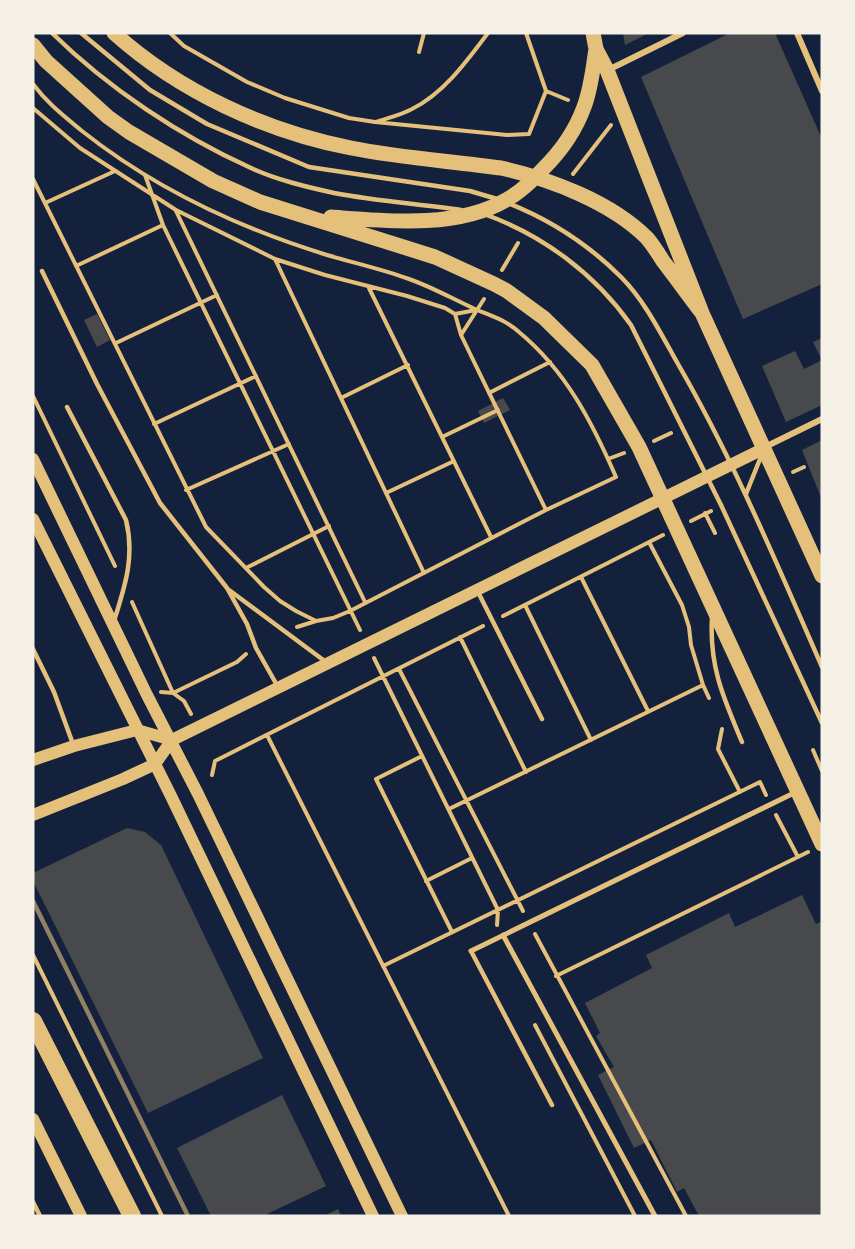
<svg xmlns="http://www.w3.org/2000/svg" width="855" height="1249" font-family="Bitter,serif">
<rect width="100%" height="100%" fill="#14213d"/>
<path fill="#48494c" d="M623,33H649L625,45Z
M730,33H775L822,139V284L743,319L641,77Z
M97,314L110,340L97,347L84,320Z
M822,338V405L786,422L762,366L795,351L804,369L822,360L813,342Z
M503,398L510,410L484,423L478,411Z
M822,440V500L802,450Z
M127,828L145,832L161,845L263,1058L148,1113L33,881V873Z
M802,895L816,924L820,922L822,926V1216H699L684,1188L677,1192L651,1140L634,1148L598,1075L614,1067L596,1036L600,1033L585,1003L652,968L646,955L729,913L735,927Z
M282,1095L326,1186L263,1216H211L177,1148Z
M338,1209L341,1216H324Z"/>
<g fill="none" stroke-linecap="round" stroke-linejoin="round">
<path stroke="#e5c07b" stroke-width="4" d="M170,33L184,46L247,82L285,98L349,118L375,122L507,135L529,134L546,91L568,100
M526,33L546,91
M419,52L424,33
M33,84C47,103 64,116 82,131C154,188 239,228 327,255C354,263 382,269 409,279C432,287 453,299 475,309C491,316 506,320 519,332C566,371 592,422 616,477L546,510
M33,108L80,148L176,210L257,250L275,259L325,275L407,296L445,308L455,314L461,335
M376,122C388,118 401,115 412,109C444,93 467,61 488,33
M573,174L611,125
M145,175L163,225L360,630
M33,179L206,527L264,587L280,601L296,611L316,621L333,618L350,611L546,510L461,335L484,299
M45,203L115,171
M176,211L365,602
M275,259L424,573
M76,266L163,225
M502,270L518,243
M369,288L491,537
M455,314L476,310
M116,343L217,295
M489,393L550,362
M33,396L115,566
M341,398L408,365
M154,424L256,376
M442,437L498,410
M654,441L671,433
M608,459L624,453
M793,472L804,467
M186,490L289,444
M386,493L454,461
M705,513L715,533
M691,521L711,511
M246,568L329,526
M581,577L648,711
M132,602L173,693L184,701L191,714
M525,605L591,740
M503,616L663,535
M297,627L316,621
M460,637L526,772
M374,658L498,910L497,925
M399,669L523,911
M703,685L709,698
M161,692L173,693L237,662L246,654
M722,729L718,749L740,792
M267,735L509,1216
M813,750L822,771
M422,756L376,779L452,932
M212,775L215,761L483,626
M449,809L703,685L691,645L689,627L682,605L649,542
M776,815L798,857
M426,881L472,858
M535,934L686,1216
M33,955L162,1216
M383,966L760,782L766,795
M556,976L808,852
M535,1025L635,1216"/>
<path stroke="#e5c07b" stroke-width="4.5" d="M52,33C108,88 180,136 251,168C277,180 307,187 334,193C376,201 419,204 461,210
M81,33L150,90L207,124L309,167L470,191L497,199
M508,203C551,220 588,244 621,277C645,301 661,334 678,364C734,461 777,564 822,667
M484,214C543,235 595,274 631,325L721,505L822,723
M42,271L97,384L160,503L227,588L247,624L256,648L278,687
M67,407L126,520C135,557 125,586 114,621
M746,494L762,454
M229,590L326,662
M478,592L542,719
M712,618C709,667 724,699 742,742
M33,649L54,692L73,744
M471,951L552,1105
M33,1202L40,1216"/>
<path stroke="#e5c07b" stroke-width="5" d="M503,935L655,1216
M471,951L796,792"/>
<path stroke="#e5c07b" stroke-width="6" d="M797,33L822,91
M608,70L683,33
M765,447L822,419"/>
<path stroke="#e5c07b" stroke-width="12" d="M33,459L147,695L198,794L402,1216
M33,519L171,796L373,1216
M33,760L74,746L137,730L172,740
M33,815L123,779L155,764L172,740L765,448
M33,1119L81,1216"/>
<path stroke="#e5c07b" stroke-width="15" d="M114,33C180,92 265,131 351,148C401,158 451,161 501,168C550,179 611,202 647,238C653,245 658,253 663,261C676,278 689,296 702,313
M593,33L596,49L607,70L702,313L822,576
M33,45L46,61L108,117L129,132L213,181L260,202L435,257L494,284L507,291L544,318L592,365L639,447L822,844
M331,217C385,221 457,229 506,200C521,192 533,180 544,168C561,151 576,129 584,107C591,89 593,68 596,49"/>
<path stroke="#e5c07b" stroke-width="18" d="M33,1021L132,1216"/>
<path stroke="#918062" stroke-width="4.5" d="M33,901L188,1216"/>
</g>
<rect width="855" height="1249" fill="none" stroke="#f6f1e7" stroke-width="69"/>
</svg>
